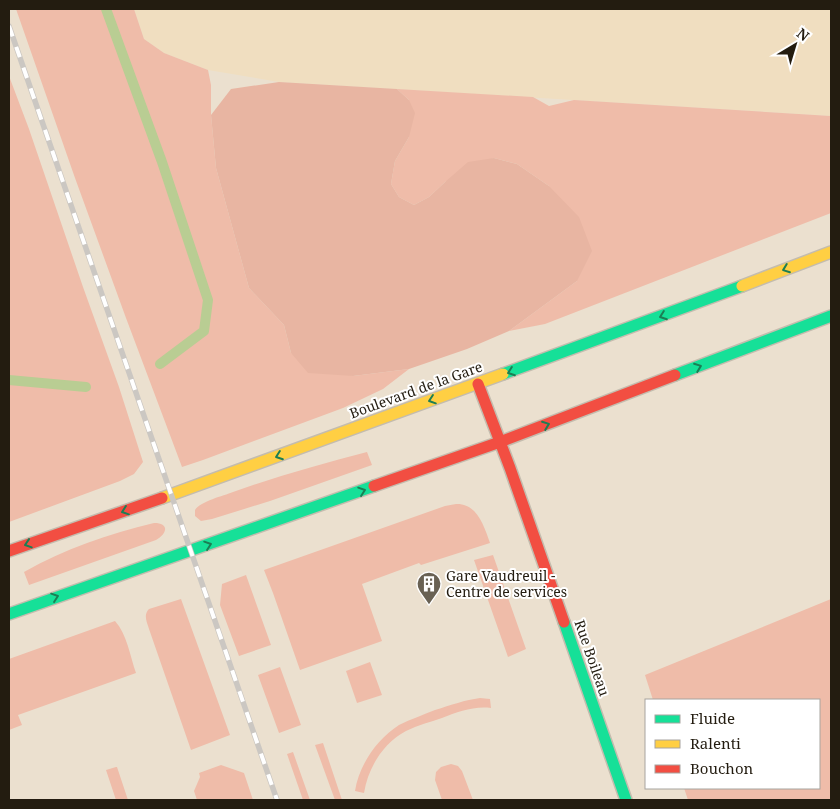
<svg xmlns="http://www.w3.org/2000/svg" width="840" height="809" font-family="'Noto Serif',serif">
<rect width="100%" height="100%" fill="#ebe0cf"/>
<path fill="#f0dec0" d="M134,9H831V116L279,82L208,70L164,53L144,39Z"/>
<path fill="#efbca9" d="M16,9H134L144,39L164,53L208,70L211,85V115L216,168L249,288L284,325L291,353L353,376L409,369L383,389L343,408L203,460L182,467L126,318L75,178Z
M9,76L29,129L83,287L119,387L143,462L134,474L120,481L9,522Z
M397,89L533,97L549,106L574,100L831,116V213L545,324L509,331L577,281L549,186L517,164L494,158L445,182L429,197L414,205L399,197L391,184L395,161L409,137V100Z
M367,452L372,465L270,501L212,519L201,521L195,516V510C201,501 223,496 233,492C277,476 322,464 367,452Z
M456,504C477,503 484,526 490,543L421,565L419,563L362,584L382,641L300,670L273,593L264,570L445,506Z
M154,523C170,523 167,534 156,540L29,585L24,572C64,549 109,534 154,523Z
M493,555L526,649L508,657L474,560Z
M246,575L271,645L239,656L220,605L222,584Z
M181,599L230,735L191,750L149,629C147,622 143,615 149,609Z
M831,599V800H688L684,788H819V700H653L645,675Z
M115,621C127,634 130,656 136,673L18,715L22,725L9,730V659Z
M370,662L382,695L357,703L346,671Z
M280,667L301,725L279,733L258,675Z
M480,698L490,699L491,708C473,706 458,712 442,718C430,722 418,725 406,731C383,743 368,768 364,793L355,791C359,765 377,739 399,725C411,719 423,715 435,710C451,705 465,700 480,698Z
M323,743L342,800H335L315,745Z
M293,752L310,800H303L287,754Z
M451,764L458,766L462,771L473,800H442L435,780L436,772L441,767Z
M221,765L244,773L253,800H197L194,791L200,777L199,773Z
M116,767H117L128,800H116L106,770Z"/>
<path fill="#e8b5a2" d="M279,82L397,89L409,100L415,113L409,137L395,161L391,184L399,197L414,205L429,197L445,182L468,162L494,158L517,164L549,186L579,217L592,251L577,281L509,331L467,349L409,369L353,376L308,373L291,353L284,325L249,288L216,168L211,115L231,89Z"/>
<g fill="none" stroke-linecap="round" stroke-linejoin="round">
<path stroke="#b9cd93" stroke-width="10" d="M106,9L162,162L208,300L204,331L160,364
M9,380L86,387"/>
<defs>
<path id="fast" d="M503,374L742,286
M675,375L831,316
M9,614L374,486
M564,622L626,800"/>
<path id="slow" d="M742,286L831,252
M162,498L503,374"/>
<path id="jam" d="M478,384L510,468L564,622
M374,486L500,442L675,375
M9,551L162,498"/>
</defs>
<use href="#fast" stroke="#c4bcae" stroke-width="14"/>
<use href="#slow" stroke="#c4bcae" stroke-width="14"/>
<use href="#jam" stroke="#c4bcae" stroke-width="14"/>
<use href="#fast" stroke="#16e098" stroke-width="11"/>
<use href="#slow" stroke="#ffcf43" stroke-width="11"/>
<use href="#jam" stroke="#f24e42" stroke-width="11"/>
<defs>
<path id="rail" d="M9,26L277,800"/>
</defs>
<use href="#rail" stroke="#cbc7c2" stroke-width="5.5"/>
<use href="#rail" stroke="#fff" stroke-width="4" stroke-dasharray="11" stroke-linecap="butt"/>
</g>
<defs><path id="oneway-chevron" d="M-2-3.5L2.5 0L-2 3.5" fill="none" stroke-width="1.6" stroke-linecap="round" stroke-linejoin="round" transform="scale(1.25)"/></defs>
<g stroke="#1c7e54">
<use href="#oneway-chevron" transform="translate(786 269) rotate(159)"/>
<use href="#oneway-chevron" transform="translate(663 316) rotate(160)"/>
<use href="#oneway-chevron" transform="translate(698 367) rotate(-21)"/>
<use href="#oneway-chevron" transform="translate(511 372) rotate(160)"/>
<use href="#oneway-chevron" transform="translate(432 400) rotate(161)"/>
<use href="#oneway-chevron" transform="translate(546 425) rotate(-21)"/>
<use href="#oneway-chevron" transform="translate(279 456) rotate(160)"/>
<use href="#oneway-chevron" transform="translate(362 491) rotate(-19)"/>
<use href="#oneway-chevron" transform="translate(125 511) rotate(161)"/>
<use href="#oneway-chevron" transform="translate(28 544) rotate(162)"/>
<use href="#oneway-chevron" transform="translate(208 545) rotate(-19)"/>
<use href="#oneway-chevron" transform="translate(55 597) rotate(-19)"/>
</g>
<defs>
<symbol id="building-pin" viewBox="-11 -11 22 30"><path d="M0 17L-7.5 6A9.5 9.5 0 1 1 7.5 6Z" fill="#696153" stroke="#fff"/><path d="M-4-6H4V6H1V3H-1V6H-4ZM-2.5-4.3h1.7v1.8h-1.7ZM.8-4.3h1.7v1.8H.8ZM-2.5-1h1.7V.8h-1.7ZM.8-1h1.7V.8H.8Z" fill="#fff"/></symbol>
</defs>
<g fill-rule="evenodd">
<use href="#building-pin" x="415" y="570" width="28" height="38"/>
</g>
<g text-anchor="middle" stroke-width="4" stroke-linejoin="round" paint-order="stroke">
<g font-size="14" fill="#231c10" stroke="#fff">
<text transform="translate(416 390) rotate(-20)" y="5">Boulevard de la Gare</text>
<text transform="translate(592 658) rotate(71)" y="5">Rue Boileau</text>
</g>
<g font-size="14" fill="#231c10" stroke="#fff" text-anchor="start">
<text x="446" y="581">Gare Vaudreuil -<tspan x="446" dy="16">Centre de services</tspan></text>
</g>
</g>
<rect width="840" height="809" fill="none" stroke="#231c10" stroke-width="20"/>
<rect x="645" y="699" width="175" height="90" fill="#ffffff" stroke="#a7a49f"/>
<rect x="655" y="715" width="25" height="8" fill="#16e098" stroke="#a7a49f"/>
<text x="690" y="724" font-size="15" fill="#231c10">Fluide</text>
<rect x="655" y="740" width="25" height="8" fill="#ffcf43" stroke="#a7a49f"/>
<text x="690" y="749" font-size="15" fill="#231c10">Ralenti</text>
<rect x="655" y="765" width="25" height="8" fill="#f24e42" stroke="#a7a49f"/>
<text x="690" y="774" font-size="15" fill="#231c10">Bouchon</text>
<g transform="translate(795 45) rotate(38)" stroke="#ffffff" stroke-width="4" paint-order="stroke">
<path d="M0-4L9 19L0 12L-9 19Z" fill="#231c10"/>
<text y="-8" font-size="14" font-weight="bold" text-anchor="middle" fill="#231c10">N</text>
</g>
</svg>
